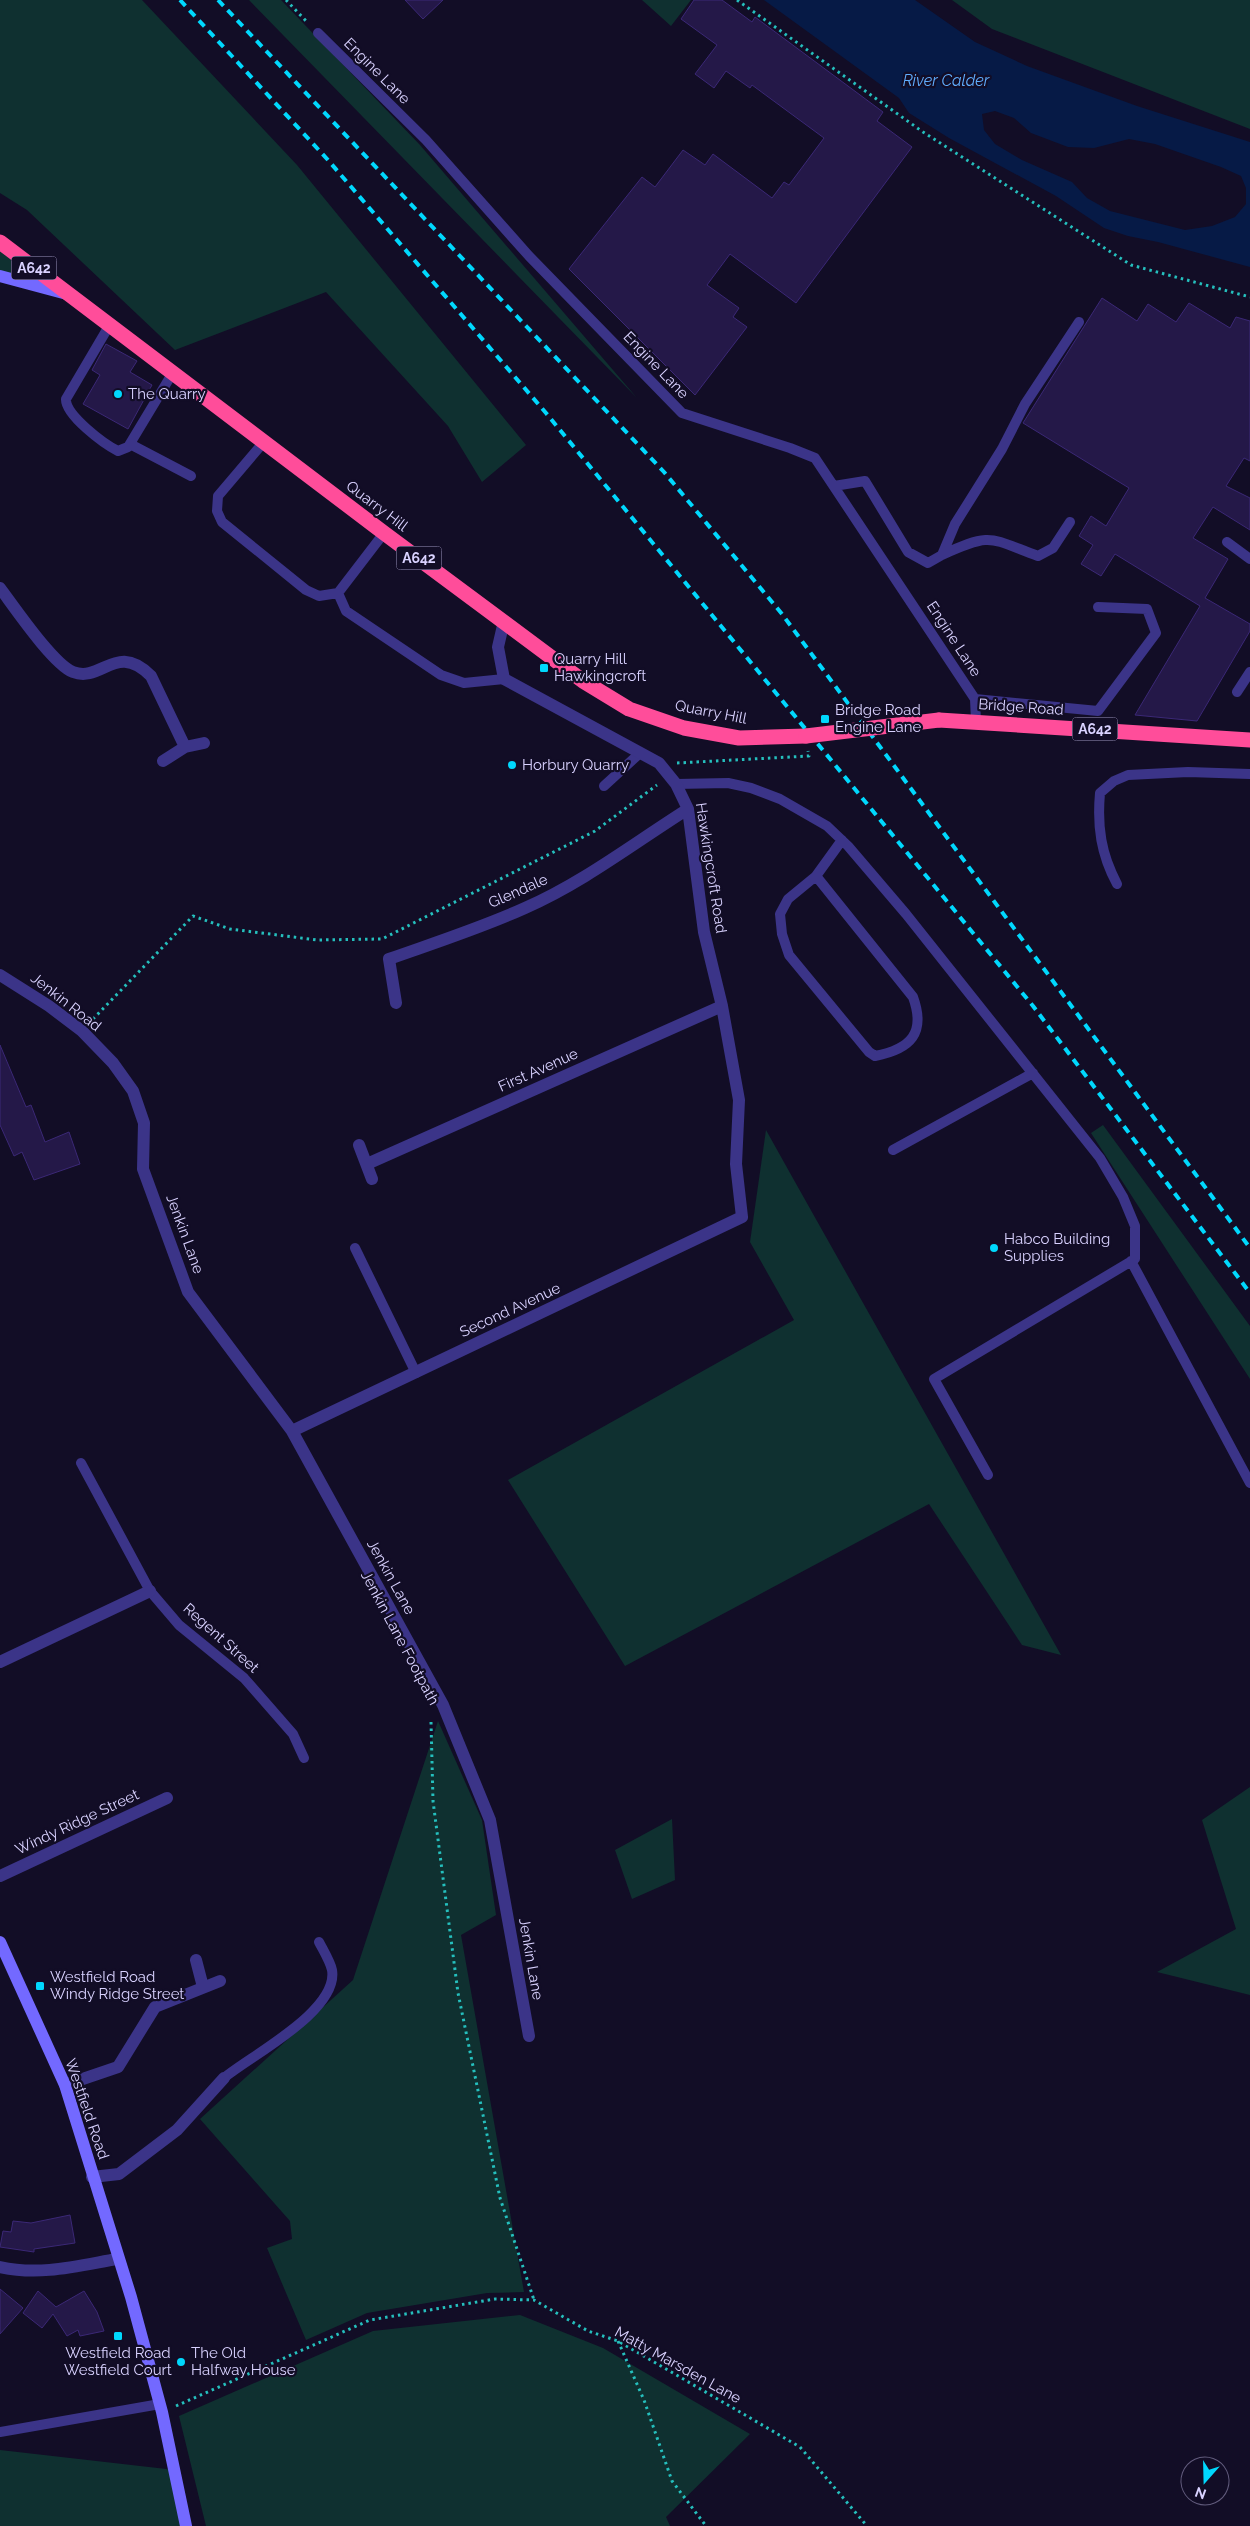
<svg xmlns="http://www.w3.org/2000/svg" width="1250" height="2526" font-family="Raleway,sans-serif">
<rect width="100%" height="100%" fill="#120d26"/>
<path fill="#0f3030" d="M0,0H142L297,165L526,445L482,482L448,426L326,292L175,350L27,210L0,193Z
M249,0H281L420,145L637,398Z
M642,0H691L671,26Z
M952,0H1250V129L992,29Z
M0,242L67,294L0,276Z
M1103,1125L1250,1326V1379L1091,1133Z
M766,1130L790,1173L1061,1655L1022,1645L929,1504L625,1666L508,1480L794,1320L750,1242Z
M438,1721L482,1820L496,1915L461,1935L524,2292L487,2293L367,2313L306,2340L267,2248L292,2239L290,2221L200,2119L353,1980Z
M1250,1787V1995L1157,1972L1236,1929L1202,1820Z
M672,1819L675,1880L632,1899L615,1850Z
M520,2315L603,2348L750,2434L666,2517L670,2526H206L179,2416L373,2331Z
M0,2450L175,2470L186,2526H0Z"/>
<path fill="#061a46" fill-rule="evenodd" d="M764,0H915L975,42L1027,66L1137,106L1250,142V267L1158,242L1128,236L1104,228L1056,196L949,138L909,113L899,98ZM995,111L1014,118L1031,133L1068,147L1094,148L1129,139L1155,144L1221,167L1241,176L1246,188V204L1235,217L1212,226L1185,230L1110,211L1087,198L1072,182L1022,160L995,144L984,130L982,114Z"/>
<path fill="#241848" stroke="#3b2876" d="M405,0H443L423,19Z
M694,0H722L752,22L755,17L883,112L877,121L912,147L796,303L730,254L707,285L739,308L733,317L747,327L695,395L569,269L642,177L655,187L683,150L705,165L713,154L772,198L784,182L789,185L824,138L752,85L750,88L726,71L714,88L695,74L717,45L681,19Z
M1102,298L1137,321L1148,304L1176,322L1189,303L1230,328L1236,317L1250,321V461L1244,458L1226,486L1250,498V530L1213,507L1193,538L1228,559L1205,598L1250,624V631L1197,721L1135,715L1200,606L1115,554L1101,576L1081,564L1093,545L1079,536L1091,516L1106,526L1129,488L1023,423Z
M106,344L137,361L130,372L152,385L128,429L83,404L100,375L92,370Z
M0,1045L26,1107L31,1105L45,1142L69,1132L80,1164L34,1180L22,1152L14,1156L0,1125Z
M70,2215L75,2243L34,2249V2252L0,2247L3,2231L11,2232L13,2221L31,2223Z
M0,2289L23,2308L0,2334Z
M38,2291L56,2307L84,2291L97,2312L104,2331L80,2336L78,2330L67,2336L53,2314L42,2328L23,2313Z"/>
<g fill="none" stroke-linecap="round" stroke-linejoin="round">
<path stroke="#25bfbd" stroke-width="3" stroke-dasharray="2.5 4" stroke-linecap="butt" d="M286,0L308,23
M737,0L923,132L1131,265L1250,297
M677,763L809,756L808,751
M93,1019L193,916L230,929L317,940L382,939L595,831L657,785
M431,1722L433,1801L458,1993L500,2198L534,2300
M618,2341L644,2400L672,2481L706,2526
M176,2406L370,2320L495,2299L534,2300L588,2331L618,2341L800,2447L867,2526"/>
<path stroke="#3b3488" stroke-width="10" d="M318,33L426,140L529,256L682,413L790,448L815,458L975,699L976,721
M109,326L66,399C65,415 104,444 118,451L128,447L172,374
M263,443L218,496L217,511L222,522L306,590L319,596L338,593L384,533
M130,444L191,476
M834,486L865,481L908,552L928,563L942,555L955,524L1002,449L1025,404L1079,322
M1227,542L1250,559
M942,555C992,532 989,538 1038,556L1053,548L1070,522
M338,593L346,611L441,675L464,683L504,679
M1237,692L1250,672
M975,699L1098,711L1156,633L1147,609L1098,607
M676,784L728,783L751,788L780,799L827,826L848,846L906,914L1100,1158L1123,1197L1135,1226V1259L934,1379L988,1475
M604,786L640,753
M816,876L913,997C926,1033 911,1049 875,1056L869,1052L789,955L782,934L780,914L788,899L816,876L842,840
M1117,884C1101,854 1097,827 1100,793L1114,781L1128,775L1188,772L1250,774
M893,1150L1033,1073
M355,1248L416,1373
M1131,1261L1250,1483
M81,1463L150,1591L179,1625L244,1678L293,1734L304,1758
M224,2078C250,2056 339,2011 332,1970C330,1961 323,1950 319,1942
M0,2432L160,2404"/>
<path stroke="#3b3488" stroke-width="12" d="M0,588C15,608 53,664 73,672C102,683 116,641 151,676L185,747
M163,761L185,747L204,743
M0,975L49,1006L82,1031L113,1063L133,1091L144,1123L143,1169L188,1292L292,1431L443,1705L490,1820L529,2036
M396,1003L389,959C434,943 481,928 525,908C584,882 634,843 688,809
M359,1145L372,1179
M367,1164L722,1006
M292,1431L742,1217L736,1164L739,1100L722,1006L704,932L688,809L676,784L659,763L504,679L498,647L504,621
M0,1662L150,1591
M0,1876L167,1798
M196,1960L203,1987
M65,2085L118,2067L155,2007L220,1981
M92,2177L119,2174L177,2130L224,2078
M0,2267C40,2276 77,2266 117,2259"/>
<path stroke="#7369ff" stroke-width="12" d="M0,276L67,294
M0,1942L65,2085L131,2297L162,2412L186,2526"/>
<path stroke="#ff4d9a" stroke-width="15" d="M0,242L384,533L583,681L629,709L684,728L739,738L806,736
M939,720L1250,740"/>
<path stroke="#00d8fd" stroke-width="4" stroke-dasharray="8 6" stroke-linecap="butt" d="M180,0L328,160L546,413L1033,1006L1250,1293
M218,0L664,472L782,614L1250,1248"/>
<path stroke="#ff4d9a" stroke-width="15" d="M806,736L939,720"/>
</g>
<g fill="#00d8fd" stroke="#120d26" stroke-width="2">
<circle cx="118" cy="394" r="5"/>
<rect x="539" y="663" width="10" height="10" rx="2.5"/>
<rect x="820" y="714" width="10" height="10" rx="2.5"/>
<circle cx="512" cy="765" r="5"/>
<circle cx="994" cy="1248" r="5"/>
<rect x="35" y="1981" width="10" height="10" rx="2.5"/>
<rect x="113" y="2331" width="10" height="10" rx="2.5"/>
<circle cx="181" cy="2362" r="5"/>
</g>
<g text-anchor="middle" stroke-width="4.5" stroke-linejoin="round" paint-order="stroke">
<g fill="#120d26" stroke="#9d97be" stroke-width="1">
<rect x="11.5" y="256.5" width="45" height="23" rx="4"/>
<rect x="396.5" y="546.5" width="45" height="23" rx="4"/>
<rect x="1072.5" y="717.5" width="45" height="23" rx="4"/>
</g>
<g font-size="14" font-weight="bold" fill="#d9d2ff">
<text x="34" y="273">A642</text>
<text x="419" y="563">A642</text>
<text x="1095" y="734">A642</text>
</g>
<g font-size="15" fill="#d9d2ff" stroke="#120d26">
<text transform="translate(377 71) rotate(45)" y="5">Engine Lane</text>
<text transform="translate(656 365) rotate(46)" y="5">Engine Lane</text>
<text transform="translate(377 506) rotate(37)" y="5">Quarry Hill</text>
<text transform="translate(954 639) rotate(57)" y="5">Engine Lane</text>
<text transform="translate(1021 707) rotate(4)" y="5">Bridge Road</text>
<text transform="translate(711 712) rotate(11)" y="5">Quarry Hill</text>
<text transform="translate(711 868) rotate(81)" y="5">Hawkingcroft Road</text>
<text transform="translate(518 891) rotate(-24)" y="5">Glendale</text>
<text transform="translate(66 1002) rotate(38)" y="5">Jenkin Road</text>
<text transform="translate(538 1070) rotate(-24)" y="5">First Avenue</text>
<text transform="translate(185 1234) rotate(70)" y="5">Jenkin Lane</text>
<text transform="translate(510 1310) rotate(-25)" y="5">Second Avenue</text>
<text transform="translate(391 1577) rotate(61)" y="5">Jenkin Lane</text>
<text transform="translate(221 1638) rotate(42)" y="5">Regent Street</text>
<text transform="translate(400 1638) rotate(62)" y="5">Jenkin Lane Footpath</text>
<text transform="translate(77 1822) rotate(-25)" y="5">Windy Ridge Street</text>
<text transform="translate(531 1959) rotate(80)" y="5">Jenkin Lane</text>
<text transform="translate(87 2109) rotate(71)" y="5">Westfield Road</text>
<text transform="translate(678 2365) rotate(29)" y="5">Matty Marsden Lane</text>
</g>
<g font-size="15" fill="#d9d2ff" stroke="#120d26" text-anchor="start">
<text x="128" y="399">The Quarry</text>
<text x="554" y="664">Quarry Hill<tspan x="554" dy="17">Hawkingcroft</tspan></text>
<text x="835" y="715">Bridge Road<tspan x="835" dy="17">Engine Lane</tspan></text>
<text x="522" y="770">Horbury Quarry</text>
<text x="1004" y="1244">Habco Building<tspan x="1004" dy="17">Supplies</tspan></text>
<text x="50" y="1982">Westfield Road<tspan x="50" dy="17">Windy Ridge Street</tspan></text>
<text x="118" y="2358" text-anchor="middle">Westfield Road<tspan x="118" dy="17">Westfield Court</tspan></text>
<text x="191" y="2358">The Old<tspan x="191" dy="17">Halfway House</tspan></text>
</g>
<g font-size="16" font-style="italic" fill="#60aeff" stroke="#120d26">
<text x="946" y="86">River Calder</text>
</g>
</g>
<g transform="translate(1205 2481) rotate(200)"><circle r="24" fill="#120d26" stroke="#625c7d"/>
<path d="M0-4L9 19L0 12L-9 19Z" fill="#00d8fd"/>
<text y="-8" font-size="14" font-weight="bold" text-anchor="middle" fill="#d9d2ff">N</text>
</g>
</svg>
